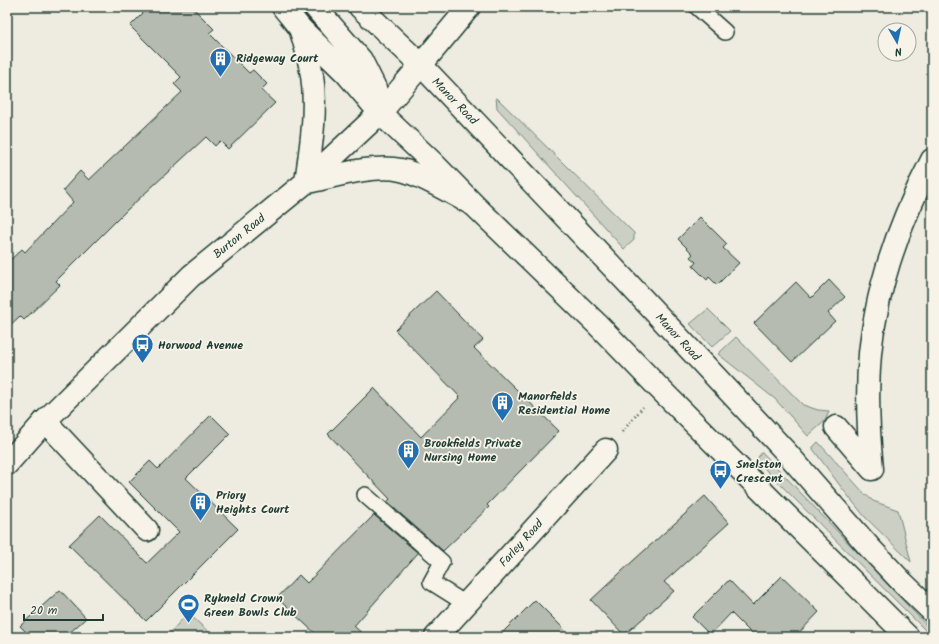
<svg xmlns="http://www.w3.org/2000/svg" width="939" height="644" font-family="Kalam,sans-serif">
<rect width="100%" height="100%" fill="#eeece1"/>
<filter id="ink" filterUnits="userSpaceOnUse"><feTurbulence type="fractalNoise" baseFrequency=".025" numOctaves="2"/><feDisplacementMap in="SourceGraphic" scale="8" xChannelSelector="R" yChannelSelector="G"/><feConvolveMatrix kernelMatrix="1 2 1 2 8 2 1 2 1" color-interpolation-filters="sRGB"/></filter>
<g filter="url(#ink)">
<path fill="#cccfc4" stroke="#76867c" d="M496,97L634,233V240L624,249L497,108Z
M708,309L730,331L712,347L690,324Z
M736,337L803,405L818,410L829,411L825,421L808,436L775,399L718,354Z
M818,442L864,493L873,501L898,510L911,562L865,517L841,487L813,449V447Z
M762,452L932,631V637L756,460Z
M188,613L214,637H166Z"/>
<path fill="#b5bbb0" stroke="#1f3d34" d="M149,7H192L214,29L209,33L249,73L253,70L267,84L261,90L275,103L228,149L220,141L215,146L206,137L128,209L56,281L60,285L24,320L20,316L7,328V263L22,249L25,252L73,202L63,190L80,171L89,180L182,92L174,84L181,77L130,26Z
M700,217L727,244L723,248L739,263L717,285L709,277L707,280L693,266L696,262L690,257L693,254L678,239Z
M829,280L845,297L828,313L835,321L792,362L754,323L796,282L811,298Z
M436,291L483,340L474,348L559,431L487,505L489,507L443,551L387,502L390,499L328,434L374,388L421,437L460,397L395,330Z
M211,415L230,434L186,478L238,529L146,621L69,545L100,515L147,563L179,532L129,482L150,461L158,469Z
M705,496L729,523L664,582L674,591L624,635L591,600L634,560Z
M374,515L418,553L354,626L366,637H319L277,598L299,575L307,583Z
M782,576L819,612L795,637H755L731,613L710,635L692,617L729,580L753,605Z
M60,590L86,618L65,637H31L20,626Z
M535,600L572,637H498Z"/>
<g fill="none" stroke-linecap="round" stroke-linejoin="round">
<defs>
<path id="lane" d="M697,7L725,32
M365,495L442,562L431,582L466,604"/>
<path id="street" d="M45,421L147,530
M836,427L872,469C867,419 865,364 876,314C886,260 907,208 932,160
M436,637L606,450"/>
<path id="secondary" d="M421,65L469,7"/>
<path id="primary" d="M300,28C305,43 309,59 312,75C317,110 311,147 306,182
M308,182C335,176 374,164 401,170C421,174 451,193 470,203
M7,464L45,421L191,276L306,182L380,113L421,65"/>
<path id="highway" d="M283,7L300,28L346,73L380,113L431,161L475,206L598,325L659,388L908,637
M315,7L361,60L375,88L379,106
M360,7L421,65L624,279L786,452L870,548L902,582L932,611"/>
</defs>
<use href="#lane" stroke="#1f3d34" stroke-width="18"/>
<use href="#street" stroke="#1f3d34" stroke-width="25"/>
<use href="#secondary" stroke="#1f3d34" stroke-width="25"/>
<use href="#primary" stroke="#1f3d34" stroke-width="25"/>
<use href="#highway" stroke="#1f3d34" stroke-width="25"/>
<path stroke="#1f3d34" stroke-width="2.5" stroke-dasharray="1 3" stroke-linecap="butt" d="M622,432L643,407"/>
<use href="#lane" stroke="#f7f3e8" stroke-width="15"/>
<use href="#street" stroke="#f7f3e8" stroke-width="22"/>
<use href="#secondary" stroke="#f7f3e8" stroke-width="22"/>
<use href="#primary" stroke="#f7f3e8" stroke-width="22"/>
<use href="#highway" stroke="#f7f3e8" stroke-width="22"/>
</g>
</g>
<defs>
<symbol id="building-pin" viewBox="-11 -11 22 30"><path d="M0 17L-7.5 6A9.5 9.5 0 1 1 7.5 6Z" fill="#1f6fb2" stroke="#f7f3e8"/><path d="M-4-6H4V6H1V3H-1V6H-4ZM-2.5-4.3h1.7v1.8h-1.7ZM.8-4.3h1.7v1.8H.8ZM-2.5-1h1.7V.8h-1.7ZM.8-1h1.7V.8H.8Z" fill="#fff"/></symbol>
<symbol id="bus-pin" viewBox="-11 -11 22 30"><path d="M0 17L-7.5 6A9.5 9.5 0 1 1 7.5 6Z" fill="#1f6fb2" stroke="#f7f3e8"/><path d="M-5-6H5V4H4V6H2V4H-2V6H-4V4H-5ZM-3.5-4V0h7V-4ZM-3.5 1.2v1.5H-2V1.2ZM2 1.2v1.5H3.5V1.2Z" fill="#fff"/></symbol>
<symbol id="stadium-pin" viewBox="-11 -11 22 30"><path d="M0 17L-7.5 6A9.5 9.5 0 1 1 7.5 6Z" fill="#1f6fb2" stroke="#f7f3e8"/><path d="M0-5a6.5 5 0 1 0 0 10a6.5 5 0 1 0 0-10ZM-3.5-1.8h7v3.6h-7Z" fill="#fff"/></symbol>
</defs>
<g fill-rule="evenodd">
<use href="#building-pin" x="208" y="46" width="25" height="34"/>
<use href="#bus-pin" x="130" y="332" width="25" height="34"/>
<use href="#building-pin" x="490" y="390" width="25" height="34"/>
<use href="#building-pin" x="396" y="438" width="25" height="34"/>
<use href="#bus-pin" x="708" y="458" width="25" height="34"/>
<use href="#building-pin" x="188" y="490" width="25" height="34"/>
<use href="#stadium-pin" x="176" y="592" width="25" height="34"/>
</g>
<g text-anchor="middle" stroke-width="3.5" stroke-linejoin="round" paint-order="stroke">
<g font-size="12" font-weight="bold" fill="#1f3d34" stroke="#f7f3e8" text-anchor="start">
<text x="236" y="62">Ridgeway Court</text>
<text x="158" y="349">Horwood Avenue</text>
<text x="518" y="400">Manorfields<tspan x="518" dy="14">Residential Home</tspan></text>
<text x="424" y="447">Brookfields Private<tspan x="424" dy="14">Nursing Home</tspan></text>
<text x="736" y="468">Snelston<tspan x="736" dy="14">Crescent</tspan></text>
<text x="216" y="499">Priory<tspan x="216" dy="14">Heights Court</tspan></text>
<text x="204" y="602">Rykneld Crown<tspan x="204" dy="14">Green Bowls Club</tspan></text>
</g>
<g font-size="12" fill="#1f3d34" stroke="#f7f3e8">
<text transform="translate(455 101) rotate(46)" y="4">Manor Road</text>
<text transform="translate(239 236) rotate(-39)" y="4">Burton Road</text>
<text transform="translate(678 337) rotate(47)" y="4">Manor Road</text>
<text transform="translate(521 543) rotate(-48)" y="4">Farley Road</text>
</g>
</g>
<rect width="939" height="644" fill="none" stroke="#f7f3e8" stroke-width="24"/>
<rect x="12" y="12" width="915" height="620" fill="none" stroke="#1f3d34" stroke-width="1.5" filter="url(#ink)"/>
<g transform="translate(897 42) rotate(171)"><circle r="19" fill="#f7f3e8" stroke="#a1aaa0"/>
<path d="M0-3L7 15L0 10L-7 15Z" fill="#1f6fb2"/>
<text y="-6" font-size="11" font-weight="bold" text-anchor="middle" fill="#1f3d34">N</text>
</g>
<path d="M24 614v6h79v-6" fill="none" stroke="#1f3d34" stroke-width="2"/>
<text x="30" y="614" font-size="12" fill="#1f3d34" stroke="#f7f3e8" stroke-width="3" paint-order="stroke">20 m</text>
</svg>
